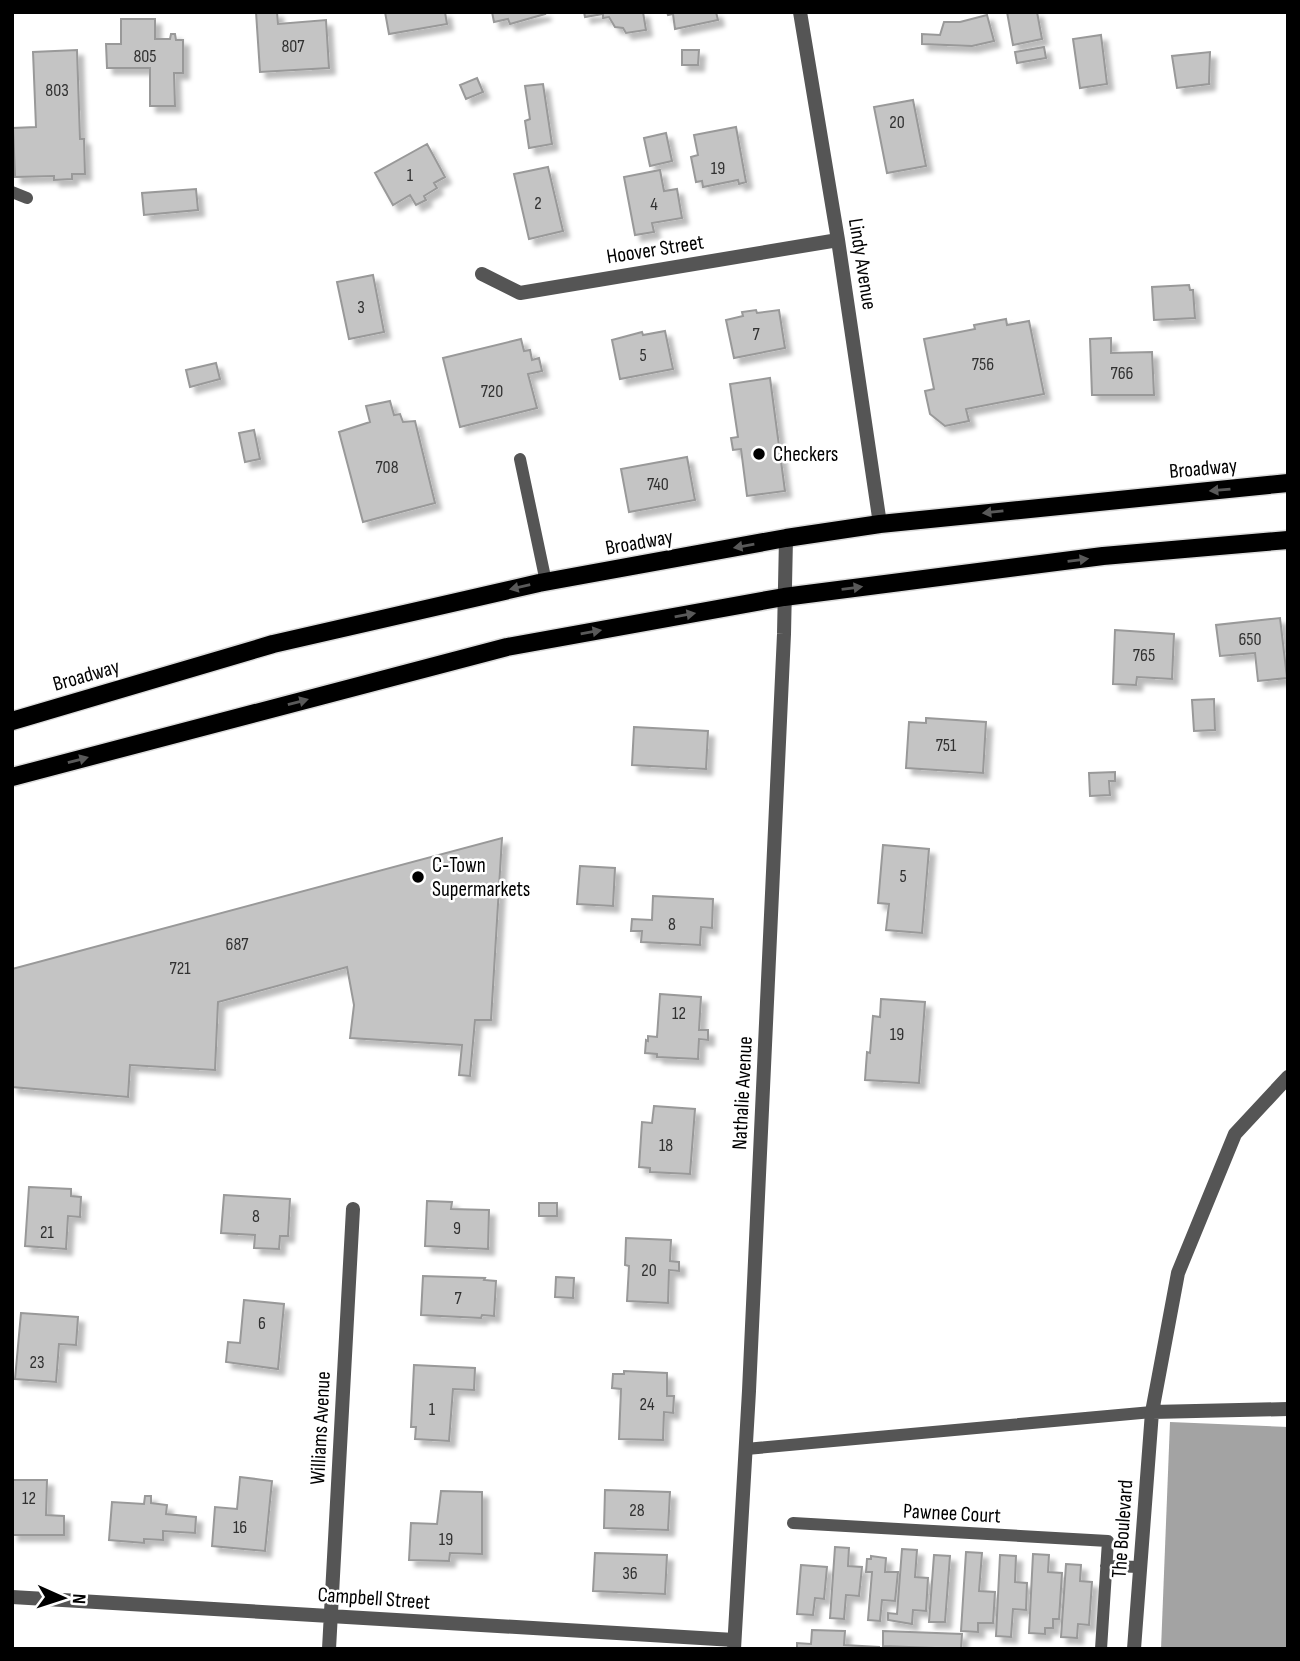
<svg xmlns="http://www.w3.org/2000/svg" width="1300" height="1661" font-family="'Sofia Sans Condensed',sans-serif">
<defs>
<filter id="shadow"><feDropShadow dx="6" dy="6" stdDeviation="2" flood-color="#0004"/></filter>
</defs>
<rect width="100%" height="100%" fill="#fff"/>
<path fill="#a3a3a3" d="M1170,1422L1288,1427V1649H1161Z"/>
<path fill="#c4c4c4" stroke="#999" stroke-width="2" filter="url(#shadow)" d="M256,12H277L278,24L326,20L329,68L260,72Z
M385,12H445L447,24L389,34Z
M492,12H544L545,14L510,24L508,19L494,22Z
M584,12H643L646,30L626,33L623,28L615,27L609,17L603,18V14L585,17Z
M667,12H716L718,20L675,29L673,14L668,15Z
M1007,12H1037L1042,39L1013,45Z
M987,15L994,41L972,46L922,44V34L940,35L944,22H960Z
M121,19H155V39H170L171,34H175L176,40H183V73H174L175,106H150V68H107L106,44H121Z
M1101,35L1107,84L1080,88L1073,39Z
M1044,47L1046,58L1017,63L1015,52Z
M77,50L80,139H84L85,174H72V179L54,180V176L15,177L13,128L36,127L33,52Z
M682,50H699L698,65H682Z
M1210,52L1209,84L1177,88L1172,56Z
M477,78L483,92L466,99L460,85Z
M543,84L552,144L529,148L525,121L530,119L525,86Z
M913,100L926,166L887,173L874,107Z
M736,127L746,182L739,184L738,180L703,187L702,181L696,182L691,157L698,155L694,135Z
M666,133L672,161L650,166L644,138Z
M427,144L445,177L434,183L437,188L424,196L426,200L416,205L410,195L393,205L375,173Z
M548,167L563,231L529,239L514,174Z
M660,170L664,191L677,189L682,218L652,223L654,232L635,235L624,177Z
M196,189L198,210L144,215L142,193Z
M373,275L384,332L349,339L337,282Z
M1189,285L1190,290H1193L1195,318L1154,320L1152,287Z
M756,310L757,313L779,310L785,348L734,358L726,320L743,316L742,312Z
M1006,319L1007,325L1029,321L1044,394L966,409L969,421L945,426L930,414L925,391L934,389L924,339L975,329L974,325Z
M665,331L673,369L620,379L612,340L642,332L643,335Z
M1111,338V353L1152,352L1154,395H1092L1090,339Z
M521,339L524,351L530,350L532,360L539,358L542,371L528,374L537,408L460,427L443,358Z
M216,363L220,379L190,387L186,370Z
M770,378L785,491L747,496L741,449L733,450L731,438L738,437L730,384Z
M390,401L394,415L400,414L403,422L415,421L435,503L363,522L339,432L370,422L366,406Z
M254,430L260,459L245,462L239,433Z
M687,457L695,500L629,512L621,469Z
M1280,618L1287,678L1258,681L1255,653L1220,656L1216,625Z
M1115,630L1174,634L1172,679L1137,677L1136,685L1113,684Z
M1214,699L1215,730L1194,731L1192,700Z
M926,718L986,722L983,773L906,768L909,722L926,723Z
M634,727L708,731L706,769L632,765Z
M1115,772V781H1109L1110,795L1090,796L1089,773Z
M502,838L491,1020H475L470,1076L459,1075L462,1045L350,1038L354,1005L347,967L218,1002L215,1070L130,1065L128,1097L12,1087V969Z
M883,845L929,849L922,933L886,930L889,904L878,903Z
M580,866L615,868L613,906L577,904Z
M653,896L713,899L712,928L701,927L700,945L641,942L642,931H631L632,919L652,920Z
M660,994L701,997L699,1030H708V1040L699,1039L698,1059L657,1057V1054L645,1053L646,1040L648,1041V1036L657,1037Z
M881,999L925,1002L919,1083L865,1080L867,1052L870,1053L873,1016L880,1017Z
M654,1106L695,1109L690,1174L650,1172V1168L639,1167L642,1122L652,1123Z
M29,1187L71,1189V1196L81,1197L80,1217L68,1216L66,1249L25,1246Z
M224,1195L290,1199L288,1236H280L279,1249L254,1248L255,1235L221,1233Z
M427,1201L452,1202L451,1209L489,1210L488,1249L425,1246Z
M539,1203H557V1216H539Z
M626,1238L671,1240L670,1261L679,1262V1271L669,1270L668,1303L627,1301L629,1266L625,1265Z
M423,1276L485,1278L484,1280L496,1281L494,1316L482,1315L481,1318L421,1315Z
M556,1277L574,1278L573,1298L555,1297Z
M244,1300L284,1304L278,1369L226,1362L228,1342L240,1343Z
M21,1313L78,1317L76,1345L59,1344L56,1382L15,1379Z
M414,1365L475,1368L474,1390L453,1389L449,1441L415,1439L416,1427H411Z
M624,1371L667,1373V1396H674L673,1413L664,1412L663,1440L619,1439L621,1389L612,1388L613,1374H624Z
M240,1477L272,1481L265,1551L212,1546L215,1507L237,1509Z
M12,1480H47L46,1515L64,1516V1535H12Z
M605,1490L670,1492L668,1530L604,1528Z
M441,1491L482,1492V1554L450,1553L449,1561L409,1560L411,1523L437,1524Z
M145,1496H151V1503L167,1505L166,1514L196,1517L195,1533L163,1531V1540L144,1539V1543L109,1540L112,1502L144,1504Z
M835,1547L849,1548L848,1566L862,1567L859,1596L846,1595L844,1619L830,1618Z
M902,1549L917,1550L915,1577L928,1578L926,1611L913,1610L912,1624L888,1620V1613L897,1614Z
M966,1552L982,1553L979,1591L995,1592L993,1623H978V1632L961,1631Z
M595,1553L667,1555L665,1594L593,1591Z
M1033,1554L1049,1555L1048,1572L1062,1573L1059,1619H1053V1628H1045V1634L1029,1633Z
M934,1555L950,1556L945,1622H929Z
M1000,1555L1016,1556L1015,1582L1027,1583L1026,1610L1013,1609L1011,1637L996,1636Z
M871,1556L886,1558L885,1572H898L895,1601L882,1600L880,1621L868,1620L872,1572H866L867,1559H871Z
M1066,1564L1081,1565L1080,1581L1092,1582L1089,1625L1078,1624L1077,1638L1061,1637Z
M801,1565L827,1567L824,1599L815,1598L813,1615L797,1614Z
M812,1630L845,1631L844,1645L879,1647V1649H797V1643L811,1644Z
M883,1631L962,1634L961,1649L883,1646Z"/>
<g fill="none" stroke-linecap="round" stroke-linejoin="round">
<defs>
<path id="primary" d="M12,721L273,644L539,583L786,538L880,524L1288,483
M12,777L507,647L784,597L1103,556L1288,540"/>
</defs>
<use href="#primary" stroke="#dbdbdb" stroke-width="21"/>
<path stroke="#555" stroke-width="12" d="M12,192L27,198
M520,459L546,582
M746,1449L1152,1412
M793,1523L1108,1541L1101,1649
M1106,1566L1140,1567"/>
<path stroke="#555" stroke-width="14" d="M800,12L838,240L880,524
M482,274L520,293L838,240
M1152,1412L1288,1409
M12,1597L734,1640
M329,1649L353,1209
M734,1649L749,1391L784,634L786,538
M1134,1649L1152,1412L1178,1273L1235,1134L1288,1077"/>
<use href="#primary" stroke="#000" stroke-width="18"/>
</g>
<defs><path id="oneway-solid" d="M-6-.8H1V-3.2L6.5 0L1 3.2V.8H-6Z" transform="scale(1.75)"/></defs>
<g fill="#595959">
<use href="#oneway-solid" transform="translate(1220 490) rotate(175)"/>
<use href="#oneway-solid" transform="translate(993 512) rotate(174)"/>
<use href="#oneway-solid" transform="translate(744 546) rotate(170)"/>
<use href="#oneway-solid" transform="translate(1078 560) rotate(-7)"/>
<use href="#oneway-solid" transform="translate(520 587) rotate(167)"/>
<use href="#oneway-solid" transform="translate(852 588) rotate(-7)"/>
<use href="#oneway-solid" transform="translate(685 615) rotate(-10)"/>
<use href="#oneway-solid" transform="translate(591 632) rotate(-10)"/>
<use href="#oneway-solid" transform="translate(298 702) rotate(-15)"/>
<use href="#oneway-solid" transform="translate(78 760) rotate(-15)"/>
</g>
<g fill="#000" stroke="#fff" stroke-width="2.5">
<circle cx="759" cy="454" r="7"/>
<circle cx="418" cy="877" r="7"/>
</g>
<g text-anchor="middle" stroke-width="5" stroke-linejoin="round" paint-order="stroke">
<g font-size="18" fill="#313131">
<text x="293" y="52">807</text>
<text x="145" y="62">805</text>
<text x="57" y="96">803</text>
<text x="897" y="128">20</text>
<text x="718" y="174">19</text>
<text x="410" y="181">1</text>
<text x="538" y="209">2</text>
<text x="654" y="210">4</text>
<text x="361" y="313">3</text>
<text x="756" y="340">7</text>
<text x="643" y="361">5</text>
<text x="983" y="370">756</text>
<text x="1122" y="379">766</text>
<text x="492" y="397">720</text>
<text x="387" y="473">708</text>
<text x="658" y="490">740</text>
<text x="1250" y="645">650</text>
<text x="1144" y="661">765</text>
<text x="946" y="751">751</text>
<text x="903" y="882">5</text>
<text x="672" y="930">8</text>
<text x="237" y="950">687</text>
<text x="180" y="974">721</text>
<text x="679" y="1019">12</text>
<text x="897" y="1040">19</text>
<text x="666" y="1151">18</text>
<text x="256" y="1222">8</text>
<text x="457" y="1234">9</text>
<text x="47" y="1238">21</text>
<text x="649" y="1276">20</text>
<text x="458" y="1304">7</text>
<text x="262" y="1329">6</text>
<text x="37" y="1368">23</text>
<text x="647" y="1410">24</text>
<text x="432" y="1415">1</text>
<text x="29" y="1504">12</text>
<text x="637" y="1516">28</text>
<text x="240" y="1533">16</text>
<text x="446" y="1545">19</text>
<text x="630" y="1579">36</text>
</g>
<g font-size="21" fill="#000" stroke="#fff">
<text transform="translate(655 249) rotate(-9)" y="7">Hoover Street</text>
<text transform="translate(863 264) rotate(81)" y="7">Lindy Avenue</text>
<text transform="translate(1203 468) rotate(-5)" y="7">Broadway</text>
<text transform="translate(639 542) rotate(-10)" y="7">Broadway</text>
<text transform="translate(86 675) rotate(-16)" y="7">Broadway</text>
<text transform="translate(742 1093) rotate(-87)" y="7">Nathalie Avenue</text>
<text transform="translate(320 1428) rotate(-87)" y="7">Williams Avenue</text>
<text transform="translate(952 1513) rotate(3)" y="7">Pawnee Court</text>
<text transform="translate(1122 1529) rotate(-86)" y="7">The Boulevard</text>
<text transform="translate(374 1598) rotate(4)" y="7">Campbell Street</text>
</g>
<g font-size="21" fill="#000" stroke="#fff" text-anchor="start">
<text x="773" y="461">Checkers</text>
<text x="432" y="872">C‑Town<tspan x="432" dy="24">Supermarkets</tspan></text>
</g>
</g>
<rect width="1300" height="1661" fill="none" stroke="#000000" stroke-width="28"/>
<g transform="translate(63 1598) rotate(93)" stroke="#ffffff" stroke-width="5" paint-order="stroke">
<path d="M0-5L12 26L0 18L-12 26Z" fill="#000000"/>
<text y="-10" font-size="19" font-weight="bold" text-anchor="middle" fill="#000000">N</text>
</g>
</svg>
